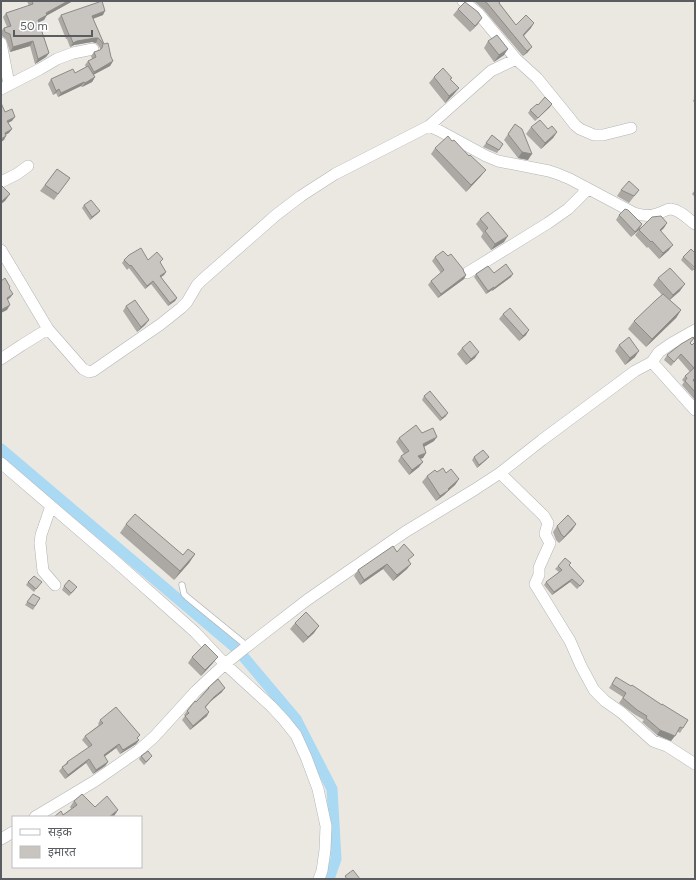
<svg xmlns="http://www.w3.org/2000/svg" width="696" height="880" font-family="Figtree,'Noto Sans Devanagari',sans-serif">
<rect width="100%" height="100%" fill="#ebe8e2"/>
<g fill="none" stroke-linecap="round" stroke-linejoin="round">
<path stroke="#a9d9f3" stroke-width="11" d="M1,449L237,649L296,719L332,789L336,859L329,879"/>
<defs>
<path id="service" d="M182,585L184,594L187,597L247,646"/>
<path id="minor" d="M463,1L478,13L516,59L537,78L568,116L575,125L580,129L594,135H603L631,128
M1,43L9,84
M1,89L40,69L57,59L73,53L93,49
M429,126L491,71L516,59
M1,182L17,174L28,166
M1,250L48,329L83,369L89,372L93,371L161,324L181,308L187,302L197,285L202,280L276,215L301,196L335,174L429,126L440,131L486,156L498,161L549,171L558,174L570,179L634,213C645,216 650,217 662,212C664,211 667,209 671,209C680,210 688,219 695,224
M467,273L548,223L568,209L588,189
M1,359L22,345L48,329
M652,362L695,410
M1,463L114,560L195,632L225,664L271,706L284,720L296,735L306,757L318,789L326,826L325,850L322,871L319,879
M500,473L544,516L548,523L545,534L550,543L541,563L539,568V575L535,584L570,641L581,666L594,690L605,701L622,713L653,741L667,746L695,764
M51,506L41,535L40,543L43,571L55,585
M35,817L95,781L138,751L154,737L196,691L225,664L245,648L307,600L405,532L474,490L500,473L542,440L635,371L652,362L659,352L672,343L695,330
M1,839L13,832"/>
</defs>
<use href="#service" stroke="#b2b4b7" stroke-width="7"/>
<use href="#minor" stroke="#b2b4b7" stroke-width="12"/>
<use href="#service" stroke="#fff" stroke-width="5.5"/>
<use href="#minor" stroke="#fff" stroke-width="11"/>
</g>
<path fill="#aca9a5" d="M27,1H73L47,15L44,20L39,22L49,53L46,57L35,64L30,46L10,52L6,39L2,36L1,34V31L4,28L7,27L3,17L6,13L29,6Z
M474,1H501L499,3L516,25L531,28L524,36L528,52L523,56L521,54L483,9Z
M458,9L478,24L470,32L453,15Z
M61,15H103L93,19L104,44L113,61L110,66L93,75L95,77L92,82L82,87L81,86L58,97L56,93L53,95L48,84L51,79L75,73L86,67L85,65L88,61L92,59L91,56L94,52L100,51V48L98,45L96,43L92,42L74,45L70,47L67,39H66L58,19Z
M488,41L504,55L494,62L484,48Z
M434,77L454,94L445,103L429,83Z
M695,97V103L693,101Z
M538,105L550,107L535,121L528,113L530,110Z
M515,124L528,160L518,158L504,140Z
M531,127L548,129L557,132L553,138L541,149L526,134Z
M492,135L503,144L497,153L483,147Z
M435,148L481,176L466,192L431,154Z
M57,169L70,178L54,200L40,191Z
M621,190H639L629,203L617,196Z
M695,190V197L692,194Z
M84,205L100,211L97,214L90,220L82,208Z
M619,215L642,224L631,237L616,220Z
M480,219L504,242L491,250L481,237L483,233L476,224Z
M667,223L660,231L669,250L659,259L648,247L647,248L635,235L639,230Z
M448,256L466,275L464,279L438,298L428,285L431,281L441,273L432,261L435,257Z
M683,257L695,269L692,271L681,260Z
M124,260H148L160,263L166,272L164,275L161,277L177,298L175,301L168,306L151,284L145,289L129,268L127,270L122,263Z
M494,273L511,277L492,291V290L486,294L474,277L476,274Z
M658,278L680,291L670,300L681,310L676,318L646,347L628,329L634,321L662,295L653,285Z
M126,306L149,320L145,325L137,332L123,311Z
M503,314L526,335L519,341L499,319Z
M690,343L695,379L693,381L695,383V400L682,385L684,382L682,380L685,376L690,372L678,358L671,366L664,360L667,355Z
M619,345L635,357L625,365L615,351Z
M462,348L475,358L466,365L457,354Z
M424,396L446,416L440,421L422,400Z
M422,433L434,441L424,447L426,453L423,458L420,459L419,467L409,475L398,461L401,456L404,454L396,442L399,438Z
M474,457H489L486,460L477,468L472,460Z
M437,472L446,473L459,479L455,485L447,492L444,495L436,501L422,482L427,476Z
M126,524L183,555L195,554L189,563L174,580L120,533Z
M576,524L572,530L559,543L556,540L553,532L557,526Z
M397,552L410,561H409L407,569L393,581L383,569L360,585L354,576L358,570Z
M571,563L569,565L582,584L577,589L570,582L552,595L544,585L546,582L559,572L555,569L558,566Z
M28,582L39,585L34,592L26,585Z
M64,586L75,590L69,596L62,590Z
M33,594L40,598L33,610L25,605Z
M295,623L314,633L303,643L290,629Z
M192,657L213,663L201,676L188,663Z
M616,677L683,728L680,733L677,731L671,741L657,735L642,722L644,720L634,714L619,703L623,697L609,688Z
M208,688L222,692L211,701L206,707L207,716L190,730L182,720L185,716L184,715L187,711L196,702Z
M100,720L140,735L137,738L139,740L136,744L120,754L116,748L104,757L108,762L105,766L93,774L86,763L65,779L59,771L67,762L89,748L82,740L85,736L99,725L98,724Z
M141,756L150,759L144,765L139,759Z
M74,801L95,807L118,810L114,816L112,817H54L61,811L63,815L71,809L70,807Z"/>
<path fill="#8c8a86" d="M68,1H73L46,16L47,15L44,20L35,24L38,20L46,13Z
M105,11L103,15L89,20L92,16Z
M482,18L478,24L470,32L475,26Z
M534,23L531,28L519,40L523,35Z
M95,38H98L96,43L92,42L74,45L70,47L73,43L77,41Z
M33,41L30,46L10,52L13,47Z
M532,47L528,52L523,56L527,51Z
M508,49L504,55L494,62L499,55Z
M49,53L46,57L35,64L38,59Z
M113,61L110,66L91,76L94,72Z
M95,77L92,82L82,87L85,83Z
M84,82L81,86L58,97L61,93Z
M459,88L454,94L445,103L449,96Z
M59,89L56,93L53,95L56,91Z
M552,104L550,107L535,121Z
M15,117L12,121L4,125L7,121Z
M12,129L9,133L2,137L5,133Z
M557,132L553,138L541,149L545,143Z
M6,136L4,140L1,142V139Z
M522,152L532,154L528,160L518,158Z
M486,170L481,176L466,192L471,185Z
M10,194L5,201L1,204L2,201Z
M100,211L97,214L90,220L92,217Z
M667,223L664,228L656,236L660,230Z
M642,224L639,230L631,237L635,232Z
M508,236L504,242L491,250L495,244Z
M673,245L669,250L659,259L663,253Z
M166,272L164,275L158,279L160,276Z
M513,274L511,277L492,291L494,288Z
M466,275L464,279L438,298L441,294Z
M153,281L151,284L145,289L147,286Z
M685,284L680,291L668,301L673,295Z
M494,287L492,290L486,294L488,291Z
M13,294L10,298L4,302L7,298Z
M177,298L175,301L168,306L170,303Z
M10,305L7,310L1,313V310Z
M681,310L676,318L646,347L652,339Z
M149,320L145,325L137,332L141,327Z
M529,330L526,335L519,341L523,336Z
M639,351L635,357L625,365L630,358Z
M479,352L475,358L466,365L471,359Z
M448,413L446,416L440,421L442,418Z
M437,437L434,441L420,449L423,444Z
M426,453L423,458L415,460L418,456Z
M489,457L486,460L477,468L479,465Z
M423,462L419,467L409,475L412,470Z
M459,479L455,485L447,492L444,495L436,501L440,496Z
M576,524L572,530L559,543L564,537Z
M195,554L189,563L174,580L180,571Z
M387,564L383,569L360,585L364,580Z
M411,564L407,569L393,581L397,575Z
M572,579L570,582L552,595L554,592Z
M319,626L314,633L303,643L308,637Z
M218,657L213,663L201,676L205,670Z
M225,688L222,692L211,701L202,711L214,697Z
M209,712L207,716L190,730L193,726Z
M660,730L675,736L671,741L657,735Z
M139,740L136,744L120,754L123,750Z
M119,744L116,748L101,759L104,755Z
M89,759L86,763L65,779L68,775Z
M108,762L105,766L93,774L96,770Z
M118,810L114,816L112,817H109Z"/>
<path fill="#c8c5c0" stroke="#8c8a86" d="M32,1H68L46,13L47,15L38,20L49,53L38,59L33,41L13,47L10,34L5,32L4,28L11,26L6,13L33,4Z
M102,1L105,11L92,16L104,44L108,43L111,57L113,61L94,72L88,61L96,57L94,52L100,50L102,48L103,44L101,41L98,38H95L77,41L73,43L70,35H69L61,15Z
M484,1H500L499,3L516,25L526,15L534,23L523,35L532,47L527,51L525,49L487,3Z
M465,2L478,12L482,18L475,26L458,9Z
M497,35L508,49L499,55L488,41Z
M88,66L95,77L85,83L84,82L61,93L59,89L56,91L51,79L73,69L75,73Z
M443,68L452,78L450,79L459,88L449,96L434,77Z
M545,97L552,104L538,118L530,110L537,104L538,105Z
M1,103L5,112L12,109L15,117L7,121L12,129L5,133L6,136L1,139Z
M540,120L548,129L552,126L557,132L545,143L531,127Z
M515,124L522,129L532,154L522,152L508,134Z
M492,135L503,144L499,150L486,143Z
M448,136L452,141L454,140L469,156L470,155L486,170L471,185L435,148Z
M57,169L70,178L58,194L45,185Z
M629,181L639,190L634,196L621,190Z
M1,185L10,194L2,201L1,200Z
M91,200L100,211L92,217L84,205Z
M625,209L628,210L642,224L635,232L619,215Z
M488,212L508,236L495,244L485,231L488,228L480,219Z
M661,216L667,223L660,230L673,245L663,253L652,241L651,242L639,230L652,217Z
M141,248L148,260L157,252L163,259L160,262L166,272L160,276L177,298L170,303L153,281L147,286L131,265L130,266L124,260L129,255Z
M691,249L695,253V268L683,257Z
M443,251L448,256L451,254L463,269L464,272L466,275L441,294L431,281L444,270L435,257Z
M506,264L513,274L494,288V287L488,291L476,274L488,266L494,273Z
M670,268L685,284L673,295L658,278Z
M5,278L10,287L9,288L13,294L7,298L10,305L1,310V281Z
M663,294L681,310L652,339L634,321L656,300Z
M135,300L149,320L141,327L126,306Z
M510,308L529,330L523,336L503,314Z
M629,337L639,351L630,358L619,345Z
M693,337L694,338L690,343L692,345L695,342V378L693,380L695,383V392L685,381L687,378L685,376L694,368L681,354L674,362L667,355L681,344Z
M470,341L479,352L471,359L462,348Z
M430,391L448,413L442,418L424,396Z
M416,425L422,433L433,428L437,437L423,444L426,453L418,456L423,462L412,470L401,456L409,451L399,438Z
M483,450L489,457L479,465L474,457Z
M443,468L446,473L451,469L459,479L448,489L449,490L440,496L427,476L435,470L437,472Z
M135,514L183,555L188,549L195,554L180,571L126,524Z
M568,515L576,524L564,537L561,534L557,526Z
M404,544L414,555L408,560L411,564L397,575L387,564L364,580L358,570L393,546L397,552Z
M565,558L571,563L569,565L584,581L580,586L572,579L554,592L546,582L562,570L558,566Z
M34,576L42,582L36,589L28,582Z
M69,580L77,587L71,593L64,586Z
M33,594L40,598L35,606L27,602Z
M306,612L319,626L308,637L295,623Z
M205,644L218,657L205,670L192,657Z
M616,677L631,686L632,685L662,705V704L688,720L683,728L680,727L675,736L660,730L646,718L647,716L637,710L623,698L626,693L612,684Z
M218,679L225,688L214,697L205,707L209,712L193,726L185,716L189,713L187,711L195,701L196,702L209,688H208Z
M116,707L140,735L137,738L139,740L123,750L119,744L104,755L108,762L96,770L89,759L68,775L62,767L68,763L67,762L92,745L85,736L103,723L100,720Z
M148,751L152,756L146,762L141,756Z
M82,794L95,807L107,796L118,810L109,817H54L61,811L63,815L77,805L74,801Z
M353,870L360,879H347L345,876Z"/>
<rect width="696" height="880" fill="none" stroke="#5a5d60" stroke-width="4"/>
<rect x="12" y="816" width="130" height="52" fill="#ffffff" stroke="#bdbebf"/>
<rect x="20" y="829" width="20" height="6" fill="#ffffff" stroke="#bdbebf"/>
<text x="48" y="836" font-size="12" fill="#5a5d60">सड़क</text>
<rect x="20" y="846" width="20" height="12" fill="#c8c5c0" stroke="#bdbebf"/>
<text x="48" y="856" font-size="12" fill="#5a5d60">इमारत</text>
<path d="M14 30v6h78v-6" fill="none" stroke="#5a5d60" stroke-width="2"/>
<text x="20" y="30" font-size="12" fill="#5a5d60" stroke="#ffffff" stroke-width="3" paint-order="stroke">50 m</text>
</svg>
